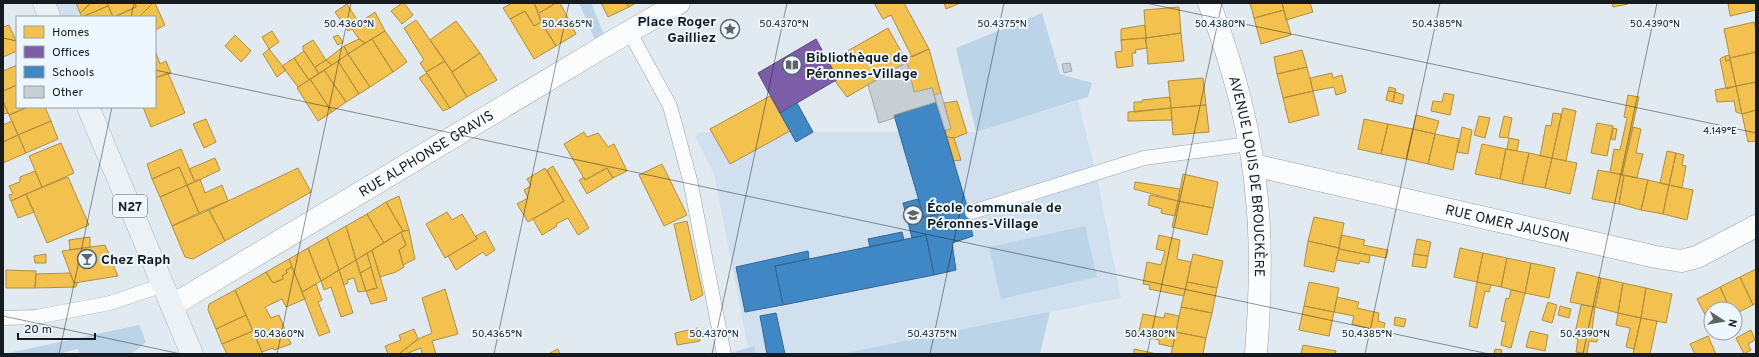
<svg xmlns="http://www.w3.org/2000/svg" width="1759" height="357" font-family="Overpass,sans-serif">
<rect width="100%" height="100%" fill="#e1eaf1"/>
<path fill="#d0e0ee" d="M40,3H91L76,17H46Z
M1078,101L1097,178L1121,298L841,354H756L754,346L748,348L714,174L695,136L701,132H976Z"/>
<path fill="#bcd4e7" d="M579,3H591L608,44L599,49Z
M1042,13L1060,74L1092,83L1088,97L976,132L956,48Z
M1085,226L1097,277L1001,299L989,247Z
M1050,312L1040,354H841L1038,314Z
M139,325L146,342L131,354H80L77,349L59,354H4Z
M754,346L756,354H727Z"/>
<path fill="#f2c14e" stroke="#b08f40" d="M76,3H91L80,13Z
M91,3H107L108,6L82,17L80,13Z
M107,3H135L136,7L113,17Z
M135,3H153L139,17H115L136,7Z
M153,3H155L165,25L155,30V17H139Z
M402,3H404L413,15L402,24L391,11Z
M512,3H534L541,22L534,26L525,11L510,19L503,8Z
M534,3H552L553,5L539,13Z
M556,3H560L576,34L556,46L541,22L539,13Z
M601,3H627L629,7L608,17Z
M627,3H636L629,7Z
M874,3H904L929,49L912,57L891,15L883,19Z
M944,3H960L946,9Z
M1250,3H1282L1284,10L1254,18Z
M1282,3H1310L1313,12L1286,20Z
M1612,3H1628V4L1613,7Z
M1728,3H1756V10L1730,16Z
M347,4L359,23L375,12L385,31L365,43L359,39L352,29L348,31L335,12Z
M108,6L113,17H82Z
M1179,7L1181,33L1146,38L1144,10Z
M1284,10L1291,35L1261,44L1254,18Z
M525,11L534,26L541,22L556,46L534,59L510,19Z
M416,20L445,61L426,72L420,63L424,60L404,28Z
M456,21L480,53L452,72L430,40Z
M1754,22L1756,30V52L1730,58L1724,29Z
M9,25L17,43V51L3,57V27Z
M1145,25L1146,38L1121,40V29Z
M888,28L907,62L847,97L835,81L838,79L828,62Z
M272,31L279,42L269,49L262,37Z
M385,31L407,62L393,72L372,39Z
M1181,33L1184,61L1148,64L1146,38Z
M235,35L251,51L241,62L225,46Z
M338,35L343,42L338,45L333,37Z
M1145,38L1147,48L1135,50L1136,53H1132L1133,66L1117,68L1115,52L1122,51L1121,40Z
M359,39L365,43L348,54L344,46Z
M372,39L393,72L370,87L348,54Z
M313,40L326,60L315,67L303,50V46Z
M344,46L348,54L332,65L326,60Z
M269,49L286,70L277,77L263,54Z
M929,49L941,93L934,95L932,88L914,92L905,59Z
M155,50L160,64L166,61L171,73L155,78Z
M1302,50L1307,67L1277,74L1274,57Z
M304,51L319,74L309,80L294,58Z
M1756,52V82L1736,86L1730,58Z
M480,53L497,80L467,97L452,72Z
M348,54L370,87L359,94L338,61Z
M1729,55L1730,60L1726,61L1725,56Z
M1725,56L1726,61L1730,60L1736,86L1726,89L1720,59Z
M294,58L309,80L298,87L282,66Z
M326,60L332,65L319,74L315,67Z
M338,61L359,94L346,102L324,70Z
M445,61L467,97L450,108L426,72Z
M17,65V85L3,91V71Z
M1307,67L1313,91L1283,98L1277,74Z
M324,70L346,102L332,112L310,79Z
M168,73L185,113L151,127L143,107H155V78Z
M427,73L450,108L443,111L419,78Z
M1332,73L1333,78L1342,75L1346,92L1336,95L1334,87L1313,91L1310,78Z
M1203,78L1206,105L1171,108L1168,81Z
M310,79L332,112L318,121L297,88Z
M1756,82V110L1742,114L1736,86Z
M17,85V107H28L9,115L3,101V91Z
M1736,86L1742,114L1736,112L1734,101L1717,102L1715,90Z
M1389,87L1396,89L1395,92L1388,91Z
M1313,91L1319,115L1289,123L1283,98Z
M1388,91L1395,92L1393,102L1386,100Z
M1395,92L1404,95L1402,104L1393,102Z
M1444,93L1454,95L1450,115L1431,111L1433,101L1442,102Z
M1628,95L1639,97L1622,175L1610,172L1614,149L1620,150L1627,118L1624,117Z
M770,96L790,131L730,164L710,129Z
M1170,97L1171,108L1134,112V102H1142V100Z
M3,101L8,113L3,114Z
M957,101L967,133L954,138L947,137L945,130L951,129L944,103Z
M1206,105L1209,132L1173,135L1171,108Z
M28,107H45L51,121L18,135L9,115Z
M1171,108L1172,120L1128,121V112Z
M1563,108L1576,111L1566,161L1552,158Z
M1756,110V141L1748,142L1742,114Z
M1553,113L1561,114V116L1552,158L1540,156L1546,125L1551,126Z
M1416,115L1439,121L1435,134L1413,129Z
M1479,116L1490,118L1485,138L1474,135Z
M1504,116L1512,118L1508,138L1499,137Z
M206,119L216,142L204,148L193,124Z
M1364,119L1388,124L1381,154L1358,149Z
M12,121L18,135L3,142V125Z
M51,121L58,139L26,153L18,135Z
M1597,123L1613,126L1607,156L1591,153Z
M1388,124L1413,129L1406,159L1381,154Z
M1462,127L1472,130L1468,154L1457,152Z
M1633,127L1641,129L1636,153L1643,154L1637,178L1622,175Z
M1613,128L1617,129L1615,140L1611,139Z
M1413,129L1435,134L1428,164L1406,159Z
M584,132L587,137L598,133L608,147L614,144L627,171L613,178L607,168L585,180L564,144Z
M1435,134L1459,139L1453,170L1428,164Z
M18,135L26,153L3,163V142Z
M947,137L954,138L961,160L954,161Z
M1509,138L1519,140L1517,151L1507,149Z
M61,143L74,173L42,187L29,156Z
M1482,144L1506,149L1500,179L1475,174Z
M181,149L195,182L187,185L179,167L152,179L147,164Z
M1506,149L1529,153L1522,184L1500,179Z
M1667,151L1676,153L1669,185L1660,183Z
M1529,153L1552,158L1545,188L1522,184Z
M1676,153L1684,155L1682,165L1686,166L1682,188L1669,185Z
M215,158L220,170L195,182L189,169Z
M1552,158L1577,163L1570,194L1545,188Z
M662,164L687,215L664,226L639,175Z
M553,166L589,228L578,235L568,218L556,224L557,226L542,235L533,219L564,201L547,170Z
M179,167L187,185L160,197L152,179Z
M298,168L311,192L225,241L209,210Z
M545,168L564,201L528,222L517,204L528,198L524,190L531,186L527,179Z
M607,168L613,178L587,194L579,180L584,177L585,180Z
M1598,170L1624,175L1619,204L1592,199Z
M35,171L42,187L11,201L9,195L13,194L9,186L20,182V177Z
M1183,174L1218,182L1213,208L1178,201Z
M1624,175L1648,180L1641,210L1619,204Z
M68,177L89,225L47,243L26,194Z
M200,179L205,193L222,185L228,201L199,213L187,185Z
M1648,180L1669,185L1663,214L1641,210Z
M1135,182L1180,189L1178,201L1134,189Z
M187,185L199,213L172,226L160,197Z
M1669,185L1693,190L1687,220L1663,214Z
M26,194L34,212L18,218L11,201Z
M1150,195L1178,201L1175,216L1161,213L1162,209L1148,205Z
M399,196L409,230L403,231L386,202Z
M1178,201L1213,208L1207,235L1172,227Z
M386,202L403,231L384,243L367,214Z
M209,210L225,241L193,259L185,257L172,226Z
M447,212L452,220L462,214L477,239L445,258L426,224Z
M367,214L384,243L356,260L346,226Z
M1314,217L1344,223L1339,248L1308,241Z
M687,221L703,295L691,301L674,224Z
M346,226L356,260L339,270L327,237Z
M409,230L415,259L403,265L399,250L406,245L401,232Z
M485,231L495,250L486,256L483,252L456,270L448,256L477,239L476,236Z
M401,232L406,245L399,250L404,267L396,272L380,277L372,250Z
M1159,235L1180,240L1177,259L1191,262L1184,296L1149,289L1150,285L1143,284L1147,262L1161,265L1165,251L1156,249Z
M1341,235L1365,240L1363,245L1388,250L1386,258L1339,249Z
M90,237V247L70,250L69,240Z
M327,237L339,270L321,281L308,248Z
M1417,239L1431,242L1428,256L1414,254Z
M1308,241L1339,248L1334,272L1304,266Z
M105,245L118,276L74,283L62,251Z
M308,248L321,281L302,292L289,259Z
M1460,248L1483,253L1477,282L1454,277Z
M1339,249L1370,255L1369,263L1360,261L1359,264L1336,260Z
M372,250L387,300L371,304L366,291L377,288L367,253Z
M367,253L371,267L360,273L356,260Z
M1483,253L1507,258L1501,287L1477,282Z
M46,254V263H35L34,256Z
M1193,254L1223,261L1217,288L1187,282Z
M1414,254L1428,256L1426,268L1412,266Z
M1507,258L1531,263L1525,293L1501,287Z
M289,259L292,267L286,270L287,273L282,276L283,279L273,283L266,272Z
M356,260L366,291L358,292L354,278L347,280L348,283L344,285L339,270Z
M1531,263L1555,268L1549,298L1525,293Z
M292,267L305,299L286,307L282,299L265,307L271,318L279,315L291,344L274,350L273,348L262,352L235,290L266,272L273,283L283,279L282,276L287,273L286,270Z
M371,267L377,288L366,291L360,273Z
M1756,269V303L1753,305L1740,277Z
M6,270L36,271L35,288H6Z
M339,270L353,313L341,317L331,287L324,290L321,281Z
M1577,272L1601,278L1595,307L1570,302Z
M70,273L74,283H77L76,287L35,288L36,274Z
M1740,277L1753,305L1735,314V309H1730L1720,287Z
M1601,278L1623,283L1618,313L1595,307Z
M1187,282L1217,288L1212,313L1181,307Z
M1309,282L1339,288L1334,312L1304,306Z
M1477,282L1491,285L1489,292L1485,291L1477,328L1469,326Z
M1623,283L1646,288L1641,318L1618,313Z
M316,284L322,300L318,302L330,332L319,336L302,292Z
M1720,287L1730,309H1711V326L1697,299Z
M1646,288L1672,294L1666,323L1641,318Z
M445,289L458,334L432,341L436,354H422L421,348L406,354H399L418,339L432,333L422,298Z
M235,290L246,315L216,329L208,310L209,304Z
M1511,290L1525,293L1511,348L1501,345L1506,322L1501,321L1506,298L1509,299Z
M1337,297L1359,302L1357,308L1379,313L1378,321L1385,323L1383,332L1352,324L1354,316L1334,312Z
M1548,302L1557,305L1552,323L1542,320Z
M1581,305L1595,307L1592,330L1598,331L1597,342L1589,341L1587,354L1576,352L1578,339L1574,338Z
M1304,306L1334,312L1329,336L1299,330Z
M1560,306L1571,309L1569,318L1558,315Z
M1181,307L1212,313L1206,338L1176,332Z
M1165,313L1179,316L1173,347L1159,344V340L1138,335L1143,314L1164,318Z
M1618,313L1641,318L1634,349L1626,347L1630,328L1616,325Z
M246,315L253,331L222,344L216,329Z
M1395,317L1406,319L1404,327L1394,325Z
M1641,318L1657,321L1650,354H1633Z
M698,328L700,341L677,345L675,333Z
M414,329L418,339L399,354H388L385,346L401,340L399,335Z
M1751,330L1755,340L1748,344L1751,350L1744,354L1736,338Z
M253,331L263,354H227L222,344Z
M1530,331L1548,335L1545,351L1526,347Z
M1176,332L1206,338L1203,354H1171Z
M1708,336L1716,354H1695L1690,344Z
M1303,345L1336,351L1335,354H1301Z
M558,349L560,354H551L550,353Z
M1134,349L1157,354H1134Z
M1495,349L1502,350L1501,354H1494Z"/>
<path fill="#7b5ea7" stroke="#5c4a7e" d="M816,39L838,79L780,113L758,73Z"/>
<path fill="#3f88c5" stroke="#326794" d="M936,102L967,206L924,218L894,115Z
M797,103L813,132L796,142L780,113Z
M918,199L924,218L966,206L973,236L952,243L956,270L934,275L926,235L912,238L903,203Z
M902,232L904,240L870,247L868,239Z
M926,235L934,275L783,305L775,266Z
M808,251L809,259L775,266L783,305L745,312L736,267Z
M776,313L785,354H767L760,316Z"/>
<path fill="#c7ced4" stroke="#9fa6ac" d="M907,62L914,92L932,88L936,102L894,115V118L879,123L868,85Z
M1070,63L1072,71L1064,73L1062,64Z
M941,93L951,129L945,130L934,95Z"/>
<g fill="none" stroke-linecap="round" stroke-linejoin="round">
<defs>
<path id="lane" d="M629,31L670,106L690,180L724,354
M972,212L1144,158L1249,144
M3,318L36,317L110,303L163,285"/>
<g id="street">
<path id="s1" d="M1209,3C1233,64 1252,135 1257,200C1262,251 1260,302 1256,354"/>
<path id="s2" d="M1253,165L1656,257L1681,261L1697,257L1756,226"/>
<path id="s3" d="M173,305L608,44L679,3"/>
</g>
<path id="primary" d="M44,3L49,17
M88,107L192,354"/>
</defs>
<use href="#lane" stroke="#9ba2a7" stroke-width="15"/>
<use href="#street" stroke="#9ba2a7" stroke-width="23"/>
<use href="#primary" stroke="#abb7c0" stroke-width="23"/>
<use href="#lane" stroke="#fafcfd" stroke-width="14"/>
<use href="#street" stroke="#fafcfd" stroke-width="22"/>
<use href="#primary" stroke="#ebf1f5" stroke-width="22"/>
</g>
<path fill="none" stroke="#151b20" stroke-width="1" stroke-opacity="0.45" d="M1146,3L1756,133M131,17L134,3M3,38L17,41M155,70L1489,354M3,316L181,354M59,354L112,107M277,354L351,3M494,354L569,3M712,354L787,3M930,354L1004,3M1147,354L1222,3M1365,354L1440,3M1583,354L1657,3"/>
<defs>
<symbol id="sight-ring" viewBox="-11 -11 22 22"><circle r="9.5" fill="#edf7ff" stroke="#5c6369" stroke-width="1.5"/><path d="M0-6L1.8-2.2L6-1.7L2.9 1.2L3.7 5.4L0 3.3L-3.7 5.4L-2.9 1.2L-6-1.7L-1.8-2.2Z" fill="#5c6369"/></symbol>
<symbol id="library-ring" viewBox="-11 -11 22 22"><circle r="9.5" fill="#edf7ff" stroke="#5c6369" stroke-width="1.5"/><path d="M-6-4Q-3-5.5-.7-3.5V5Q-3 3-6 4ZM6-4Q3-5.5 .7-3.5V5Q3 3 6 4Z" fill="#5c6369"/></symbol>
<symbol id="school-ring" viewBox="-11 -11 22 22"><circle r="9.5" fill="#edf7ff" stroke="#5c6369" stroke-width="1.5"/><path d="M0-5L7-2L0 1L-7-2ZM-4 1L0 2.5L4 1V4Q0 6-4 4Z" fill="#5c6369"/></symbol>
<symbol id="bar-ring" viewBox="-11 -11 22 22"><circle r="9.5" fill="#edf7ff" stroke="#5c6369" stroke-width="1.5"/><path d="M-6-5H6L.8 .8V4.5H3.5V6h-7V4.5H-.8V.8Z" fill="#5c6369"/></symbol>
</defs>
<g fill-rule="evenodd">
<use href="#sight-ring" x="719" y="18" width="22" height="22"/>
<use href="#library-ring" x="781" y="54" width="22" height="22"/>
<use href="#school-ring" x="902" y="204" width="22" height="22"/>
<use href="#bar-ring" x="76" y="248" width="22" height="22"/>
</g>
<g text-anchor="middle" stroke-width="4" stroke-linejoin="round" paint-order="stroke">
<rect fill="#edf7ff" stroke="#565d63" stroke-width="1" x="113" y="195" width="34" height="22" rx="3"/>
<g font-size="13" font-weight="bold" fill="#151b20">
<text x="130" y="211">N27</text>
</g>
<g font-size="14" font-weight="bold" fill="#151b20" stroke="#edf7ff" text-anchor="start">
<text x="716" y="26" text-anchor="end">Place Roger<tspan x="716" dy="16">Gailliez</tspan></text>
<text x="806" y="62">Bibliothèque de<tspan x="806" dy="16">Péronnes-Village</tspan></text>
<text x="927" y="212">École communale de<tspan x="927" dy="16">Péronnes-Village</tspan></text>
<text x="101" y="264">Chez Raph</text>
</g>
<g font-size="14" fill="#151b20" stroke="#edf7ff">
<text dy="5" stroke="none"><textPath href="#s3" startOffset="295">RUE ALPHONSE GRAVIS</textPath></text>
<text dy="5" stroke="none"><textPath href="#s1" startOffset="179">AVENUE LOUIS DE BROUCKÈRE</textPath></text>
<text dy="5" stroke="none"><textPath href="#s2" startOffset="261">RUE OMER JAUSON</textPath></text>
</g>
</g>
<g font-size="10" text-anchor="middle" fill="#151b20" stroke="#edf7ff" stroke-width="4" stroke-linejoin="round" paint-order="stroke">
<text x="349" y="27">50.4360°N</text>
<text x="567" y="27">50.4365°N</text>
<text x="784" y="27">50.4370°N</text>
<text x="1002" y="27">50.4375°N</text>
<text x="1220" y="27">50.4380°N</text>
<text x="1437" y="27">50.4385°N</text>
<text x="1655" y="27">50.4390°N</text>
<text x="1720" y="134">4.149°E</text>
<text x="279" y="337">50.4360°N</text>
<text x="497" y="337">50.4365°N</text>
<text x="714" y="337">50.4370°N</text>
<text x="932" y="337">50.4375°N</text>
<text x="1150" y="337">50.4380°N</text>
<text x="1367" y="337">50.4385°N</text>
<text x="1585" y="337">50.4390°N</text>
</g>
<rect width="1759" height="357" fill="none" stroke="#151b20" stroke-width="8"/>
<rect x="16" y="16" width="140" height="92" fill="#edf7ff" stroke="#979fa6"/>
<rect x="24" y="26" width="20" height="12" fill="#f2c14e" stroke="#979fa6"/>
<text x="52" y="36" font-size="12" fill="#151b20">Homes</text>
<rect x="24" y="46" width="20" height="12" fill="#7b5ea7" stroke="#979fa6"/>
<text x="52" y="56" font-size="12" fill="#151b20">Offices</text>
<rect x="24" y="66" width="20" height="12" fill="#3f88c5" stroke="#979fa6"/>
<text x="52" y="76" font-size="12" fill="#151b20">Schools</text>
<rect x="24" y="86" width="20" height="12" fill="#c7ced4" stroke="#979fa6"/>
<text x="52" y="96" font-size="12" fill="#151b20">Other</text>
<g transform="translate(1723 321) rotate(102)"><circle r="19" fill="#edf7ff" stroke="#979fa6"/>
<path d="M0-3L7 15L0 10L-7 15Z" fill="#5c6369"/>
<text y="-6" font-size="11" font-weight="bold" text-anchor="middle" fill="#151b20">N</text>
</g>
<path d="M18 333v6h77v-6" fill="none" stroke="#151b20" stroke-width="2"/>
<text x="24" y="333" font-size="12" fill="#151b20" stroke="#edf7ff" stroke-width="3" paint-order="stroke">20 m</text>
</svg>
